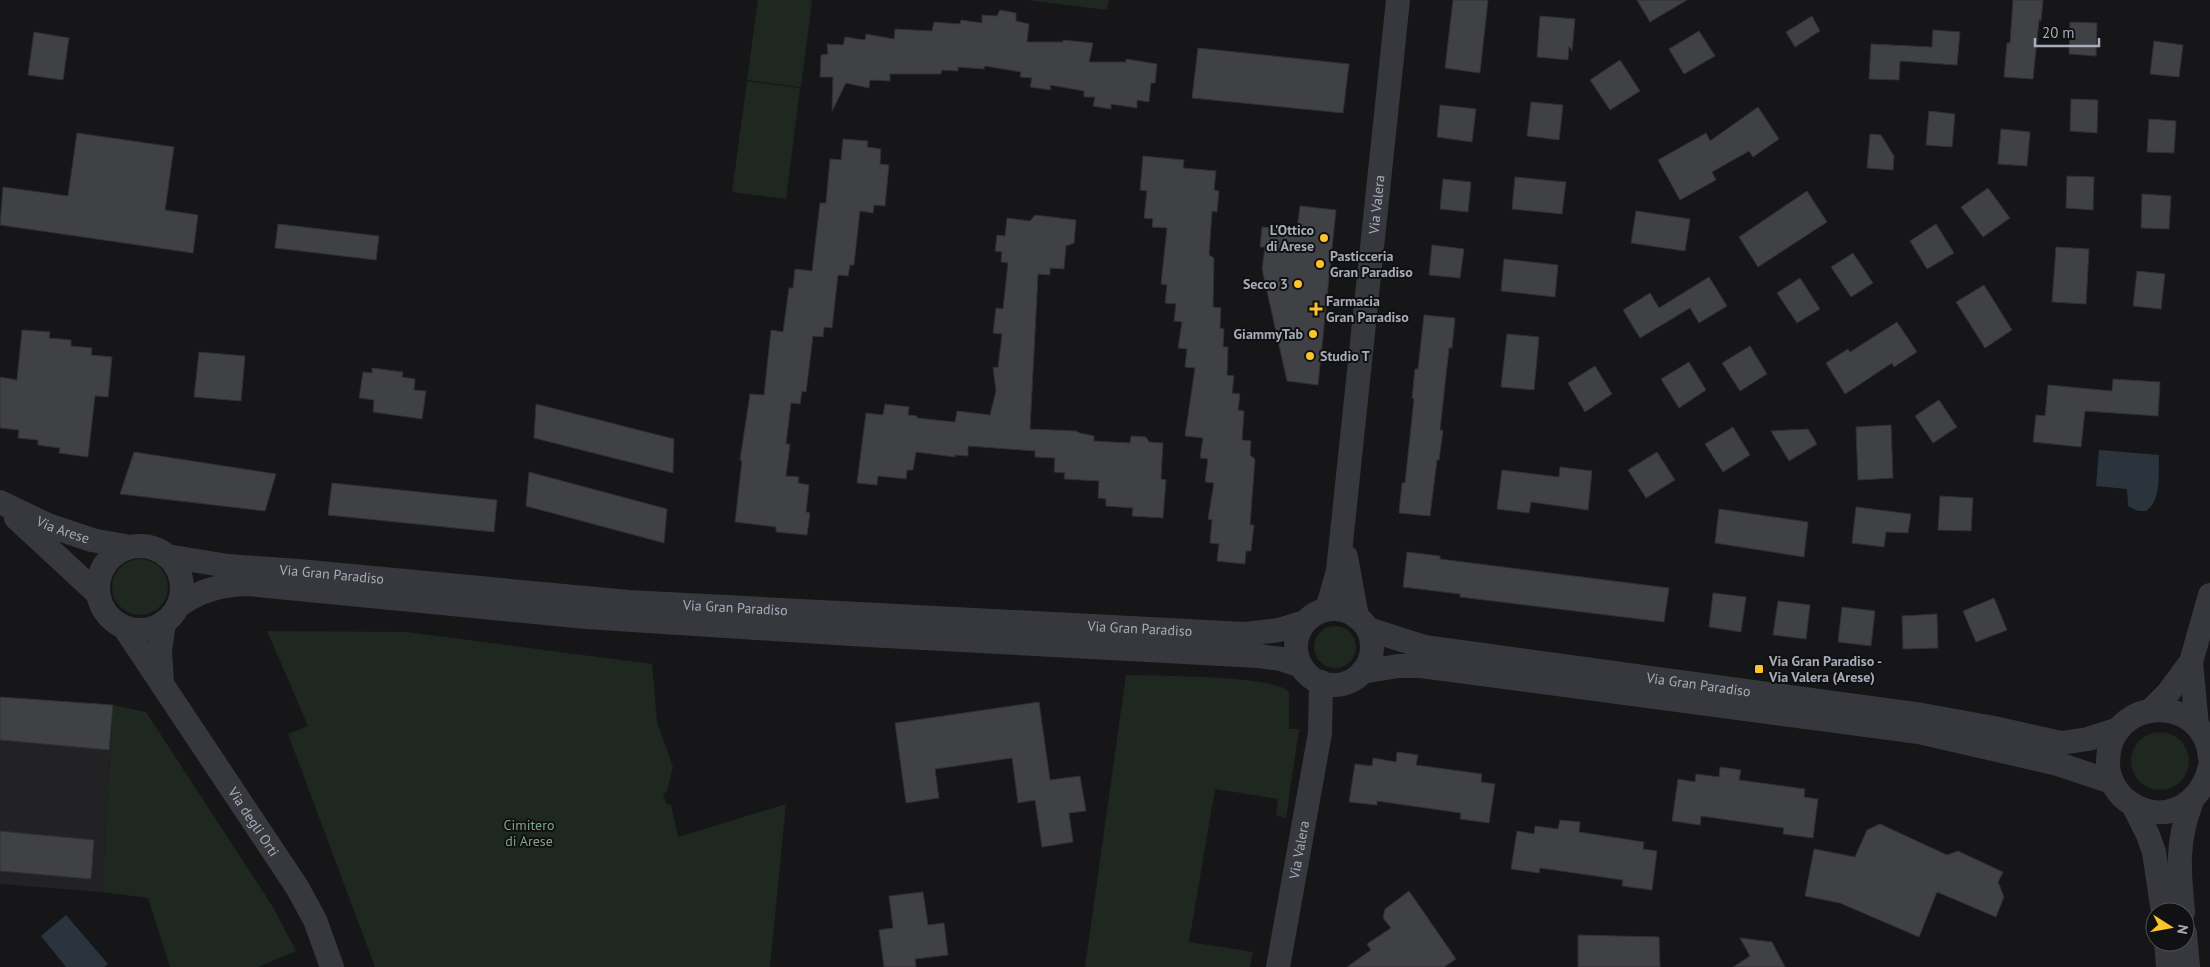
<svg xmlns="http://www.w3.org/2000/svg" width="2210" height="967" font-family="'PT Sans',sans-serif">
<rect width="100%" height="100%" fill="#161618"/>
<path fill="#222225" d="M0,697L113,705L102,892L0,884Z"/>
<path fill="#1e2720" d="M758,0H812L801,87L747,80Z
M1027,0H1109L1107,10Z
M747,81L800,88L786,199L732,192Z
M112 587a28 28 0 1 1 56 0a28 28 0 1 1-56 0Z
M1314 647a21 21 0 1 1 42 0a21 21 0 1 1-42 0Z
M267,631L407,632L652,664L657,722L673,767L667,791L663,794L667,805L671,804L678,837L786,804L770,967H375L288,734L308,726Z
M1126,675C1153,676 1275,675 1289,692V729H1299L1286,818L1276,816L1278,799L1215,789L1189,942L1253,952L1250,967H1085Z
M113,705L146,712L273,907L296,951L258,967H170L148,898L102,892Z
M2131 761a29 29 0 1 1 58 0a29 29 0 1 1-58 0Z"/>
<path fill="#2b343d" d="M2099,450L2159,455C2158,473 2162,500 2146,511H2138L2128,506L2127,489L2096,486Z
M66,915L108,964L104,967H66L41,936Z"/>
<path fill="#404145" stroke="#303034" d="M1453,0H1488L1480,73L1445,68Z
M1637,0H1687L1650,22Z
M2013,0H2043L2041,21L2039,20L2033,79L2004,77L2007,43H2010Z
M1000,10L1016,13V21L1029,24L1027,42H1063V40L1093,43L1089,62H1126V59L1157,64L1155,83H1151L1149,102L1137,100V108L1111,104V109L1093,106L1095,97H1084V91L1050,85L1051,90L1030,87L1032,78L1020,77L1021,72L985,66L984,69L958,67V71L942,70L941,74H890V81L870,80L869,88L846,83L832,111L833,77H820L821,55L828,54L827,44L843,45L845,37L865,40L866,34L894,39L895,29L932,31L934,22L960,24L961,20L982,23V15L997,16Z
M1540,16L1575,19L1572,51L1569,46L1568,60L1537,57Z
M1812,16L1820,31L1795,47L1786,32Z
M2070,22L2097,23L2096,56L2069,54Z
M1933,30L1960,32L1957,65L1900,61L1899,80L1869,79L1871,44L1932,47Z
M1699,31L1715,56L1684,74L1669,49Z
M34,32L69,38L63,80L28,75Z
M2154,41L2183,45L2179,77L2150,74Z
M1198,48L1349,64L1343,113L1192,98Z
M1620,60L1640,91L1610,110L1590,80Z
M2071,99L2098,100L2097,133L2070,131Z
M1531,102L1563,105L1559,140L1527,136Z
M1440,105L1476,109L1472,142L1437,137Z
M1758,107L1779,139L1753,157L1749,151L1712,172L1716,180L1680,200L1658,160L1706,133L1710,141Z
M1929,111L1955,114L1952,147L1926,145Z
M2149,119L2176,121L2174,153L2147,152Z
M2001,129L2030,132L2027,166L1998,164Z
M77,133L174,147L165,210L198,215L193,253L0,225L3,187L68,196Z
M1870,134L1881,135L1894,156L1893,170L1867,168Z
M843,139L868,141L867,147L881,149L880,164L889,165L885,206L874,205L873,213L860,211L854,265H850L848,276L838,275L832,328L824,327L823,337L813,336L806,392L802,391L800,404L791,403L786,444H790L786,476L799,477L798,483L809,485L806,512L810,513L807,535L776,532V527L735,522L742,461L740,460L750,394L764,395L771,330L783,332L789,288H793L795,269L812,271L820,203H826L830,159L841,160Z
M1143,156L1184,160L1183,168L1216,171L1214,190L1219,191L1217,212L1212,211L1209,255L1214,258L1213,307L1221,308L1220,328L1224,329L1223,347H1228L1227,375L1234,376L1232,393L1240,394L1238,410L1244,411L1242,440L1251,441L1250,455L1255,459L1250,525H1254L1251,551H1246L1245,564L1217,561L1219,544L1210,543L1212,520L1208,519L1214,483L1205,482L1208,459L1200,458L1203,438L1185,436L1195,368L1185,367L1187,349L1178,348L1182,322L1174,321L1176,304L1165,303L1167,285L1161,284L1167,228L1152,227L1153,219L1144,218L1147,191L1140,190Z
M2067,176L2094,177L2093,210L2066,208Z
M1515,177L1566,182L1562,214L1512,209Z
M1443,179L1471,182L1468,212L1440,209Z
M1988,188L2010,218L1983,237L1961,207Z
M1807,191L1827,222L1758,267L1739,237Z
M2142,194L2171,196L2169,229L2141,228Z
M1300,206L1336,210L1318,385L1287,381L1262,269L1265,247H1260L1262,227L1297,230Z
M1636,211L1690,219L1685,251L1631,243Z
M1035,215L1076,220L1074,243L1066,246L1064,269L1050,268V275L1038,274L1030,429L1076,431L1080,433L1094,436V441L1130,443L1131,436L1146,437L1149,442L1163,443L1161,479L1166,480L1163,518L1132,516L1133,508L1106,506V499L1098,498L1099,481L1064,479L1065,473L1054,472L1055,458L1035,457V451L968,446V456L955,455V457L916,452L913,470H907L906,479L878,476L877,485L857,483L866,413L883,415L885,404L909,407L908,415L917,416V418L955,422L957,411L990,415L996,391L993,367L998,368L1002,334L993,333L996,308L1003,309L1008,263L1001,262L1002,252L995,251L997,235L1005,236L1007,218L1030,221Z
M278,224L379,236L376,260L275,248Z
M1936,224L1954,253L1927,269L1910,241Z
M1432,245L1464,249L1460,278L1429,275Z
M2056,247L2089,249L2086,304L2052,302Z
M1853,253L1873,283L1851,297L1831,267Z
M1504,259L1558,265L1555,297L1501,291Z
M2137,271L2165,274L2161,309L2133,306Z
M1709,277L1727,306L1699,323L1690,308L1640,338L1623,310L1650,293L1659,308Z
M1800,278L1820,309L1797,323L1777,293Z
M1984,285L2012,330L1985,348L1956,302Z
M1424,315L1455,318L1452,348H1449L1440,430H1443L1439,460H1437L1430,516L1399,513L1402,483H1405L1414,399L1412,398L1415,369H1418Z
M1897,322L1917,352L1894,367L1892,363L1845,394L1826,363L1848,349L1850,352Z
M22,330L50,332L49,338L71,340V346L92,348L91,355L112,357L108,397L95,396L88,457L59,453L60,448L38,445V440L18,438L19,430L0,428V377L17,380Z
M1507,334L1539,337L1534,390L1501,387Z
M1750,346L1767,374L1740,391L1722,363Z
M199,352L245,356L241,401L194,397Z
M1689,362L1706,390L1679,408L1661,379Z
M1595,366L1612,394L1585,412L1568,383Z
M372,368L403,372L402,377L415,379L414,390L426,391L422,419L373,412L374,400L359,398L363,372L372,373Z
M2113,379L2160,382L2158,416L2085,411L2081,447L2033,442L2036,415L2045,416L2048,385L2112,391Z
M1939,400L1957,427L1933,443L1915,416Z
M536,404L674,439L673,473L534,438Z
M1891,425L1893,478L1858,480L1856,427Z
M1733,427L1750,455L1723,472L1705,444Z
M1808,429L1817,444L1789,461L1771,431Z
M134,452L276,474L265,511L120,494Z
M1657,452L1675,480L1646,498L1628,470Z
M1560,467L1592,471L1588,510L1531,502L1529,513L1497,509L1502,470L1559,477Z
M529,472L667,509L664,543L526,506Z
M332,483L497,500L494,532L328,515Z
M1940,496L1973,498L1971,531L1938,530Z
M1856,507L1911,514L1908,533L1886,532L1884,547L1852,543Z
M1719,509L1808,522L1804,557L1715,543Z
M1407,552L1440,556V559L1669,588L1664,622L1460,597V594L1403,587Z
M1713,593L1746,597L1741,632L1709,627Z
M1994,598L2007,630L1976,642L1963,611Z
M1778,601L1810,605L1806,639L1773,635Z
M1842,607L1875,611L1871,646L1838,642Z
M1937,614L1938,648L1903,649L1902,616Z
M0,697L113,705L109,750L0,740Z
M1039,702L1050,780L1080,776L1086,811L1069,813L1073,842L1042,847L1035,800L1018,803L1012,758L935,769L939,798L906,803L895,723Z
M1397,752L1418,755L1416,765L1482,774L1481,782L1495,784L1489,823L1460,819L1461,813L1377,801V805L1349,802L1355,764L1372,766L1373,758L1396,762Z
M1720,767L1741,770L1739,780L1805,789L1804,797L1818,799L1813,838L1783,834L1784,828L1701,816L1700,825L1672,821L1678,779L1695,782L1696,774L1719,777Z
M1560,820L1580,822L1579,832L1644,842L1643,849L1657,851L1652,890L1622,886L1623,880L1540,868L1539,873L1511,869L1517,831L1534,834L1535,826L1558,829Z
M1880,824L1947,855L1958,851L2003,872L1998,882L2004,897L1996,917L1937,892L1919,937L1840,903L1805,896L1814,849L1855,857L1867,830Z
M0,831L94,840L91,879L0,871Z
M1409,891L1456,959L1444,967H1347L1371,950L1367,944L1391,928L1383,918L1385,909Z
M923,892L928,925L944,923L948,955L915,959L916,967H884L879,930L893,928L889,896Z
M1578,935L1659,937L1660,967H1578Z
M1740,938L1772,942L1785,967H1733L1750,956Z"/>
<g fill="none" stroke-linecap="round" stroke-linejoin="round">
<g stroke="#37383e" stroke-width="24">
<path id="s1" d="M0,502L50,526L92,540L130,547"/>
<path d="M16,518L98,594"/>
<circle cx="140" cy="588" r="42"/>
<path id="s2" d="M167,556L228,566L298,571L628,602L1245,634L1279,630L1305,622"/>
<path d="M1346,557L1357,617"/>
<path d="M178,606C200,590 221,585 248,584L586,617L867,635L1259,656L1281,659L1301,666"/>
<path id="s3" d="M1327,609L1338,571L1398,0"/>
<circle cx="1334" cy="647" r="38"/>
<path id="s4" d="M124,627L297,887L315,920L332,967"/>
<path id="s5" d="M1368,629L1424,647L1922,715L1994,728L2061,743L2088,739L2119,729"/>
<path d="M2191,662L2197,726"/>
<path d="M1362,672L1398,666H1421L1919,732L2058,764L2112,782"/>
<path d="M162,682L160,651L164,622"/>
<path d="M2151,710L2168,693L2191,662L2210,595"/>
<path d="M2210,758C2206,692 2107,695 2108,763C2108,777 2115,791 2126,800C2161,827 2201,807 2210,766"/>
<path d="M2133,805L2148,835L2154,852L2163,912"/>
<path d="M2183,912C2179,869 2176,842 2192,801"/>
<path d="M2185,933L2188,967"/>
<path d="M2166,942L2168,967"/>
<path id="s6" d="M1278,967L1320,733L1321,682"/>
</g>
</g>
<g fill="#fcc32b" stroke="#111113" stroke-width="2">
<circle cx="1324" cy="238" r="5"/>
<circle cx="1320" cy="264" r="5"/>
<circle cx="1298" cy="284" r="5"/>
<path d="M1313.5 301.5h5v5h5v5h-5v5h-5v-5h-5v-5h5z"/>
<circle cx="1313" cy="334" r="5"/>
<circle cx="1310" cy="356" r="5"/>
<rect x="1754" y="664" width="10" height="10" rx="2.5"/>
</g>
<g text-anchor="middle" stroke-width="4" stroke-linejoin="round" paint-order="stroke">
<g font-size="14" fill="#a7acb9" stroke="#111113">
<text dy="5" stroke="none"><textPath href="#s3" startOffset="408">Via Valera</textPath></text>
<text dy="5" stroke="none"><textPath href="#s1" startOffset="69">Via Arese</textPath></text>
<text dy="5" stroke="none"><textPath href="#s2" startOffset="166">Via Gran Paradiso</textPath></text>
<text dy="5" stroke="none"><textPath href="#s2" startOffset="571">Via Gran Paradiso</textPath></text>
<text dy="5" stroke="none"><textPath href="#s2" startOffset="976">Via Gran Paradiso</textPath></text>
<text dy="5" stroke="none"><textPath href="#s5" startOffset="336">Via Gran Paradiso</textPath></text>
<text dy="5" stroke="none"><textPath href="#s4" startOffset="234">Via degli Orti</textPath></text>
<text dy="5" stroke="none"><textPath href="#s6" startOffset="119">Via Valera</textPath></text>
</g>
<g font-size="14" font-weight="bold" fill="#a7acb9" stroke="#111113" text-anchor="start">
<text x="1314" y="235" text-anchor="end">L'Ottico<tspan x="1314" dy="16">di Arese</tspan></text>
<text x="1330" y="261">Pasticceria<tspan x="1330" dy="16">Gran Paradiso</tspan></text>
<text x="1288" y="289" text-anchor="end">Secco 3</text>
<text x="1326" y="306">Farmacia<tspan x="1326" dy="16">Gran Paradiso</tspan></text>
<text x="1303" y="339" text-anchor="end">GiammyTab</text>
<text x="1320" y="361">Studio T</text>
<text x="1769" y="666">Via Gran Paradiso -<tspan x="1769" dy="16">Via Valera (Arese)</tspan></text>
</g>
<g font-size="14" fill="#7da583" stroke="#111113">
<text x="529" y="830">Cimitero<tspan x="529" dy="16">di Arese</tspan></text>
</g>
</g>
<g transform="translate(2170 927) rotate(101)"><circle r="24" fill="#111113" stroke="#4d4f55"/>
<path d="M0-4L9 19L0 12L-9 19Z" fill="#fcc32b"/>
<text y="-8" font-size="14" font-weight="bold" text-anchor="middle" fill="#a7acb9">N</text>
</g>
<path d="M2035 38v8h64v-8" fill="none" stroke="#a7acb9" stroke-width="2.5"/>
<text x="2042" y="38" font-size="15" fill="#a7acb9" stroke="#111113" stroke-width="4" paint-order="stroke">20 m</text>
</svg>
